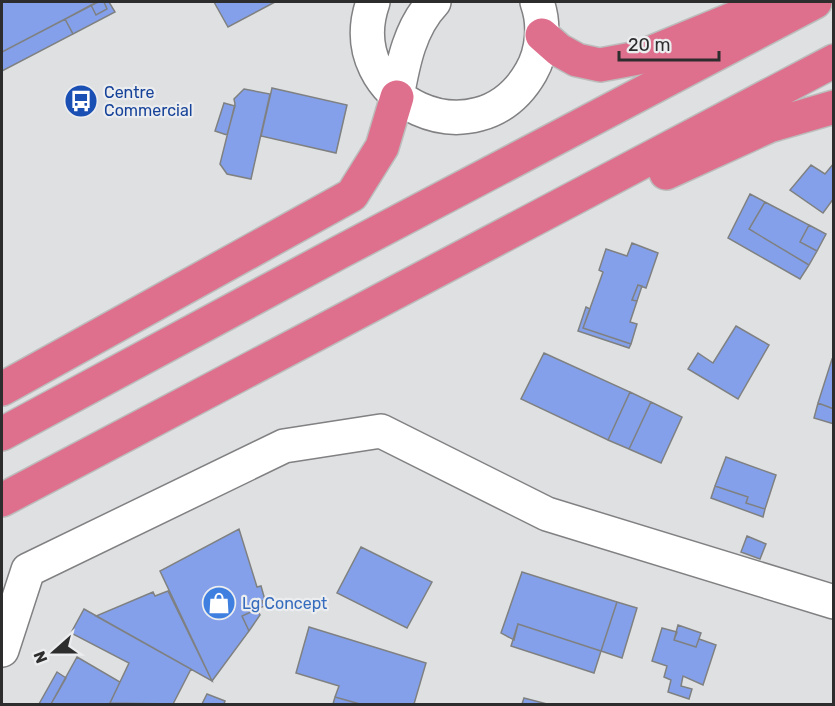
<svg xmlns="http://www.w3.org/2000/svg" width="835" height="706" font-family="Rubik,sans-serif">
<rect width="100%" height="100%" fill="#dfe0e1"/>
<path fill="#84a0ea" stroke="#7f8081" stroke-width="1.5" d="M2,2H98L2,52Z
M98,2H104L107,9L96,15L91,5Z
M104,2H109L115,12L73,34L65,19L91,5L96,15L107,9Z
M214,2H275L228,27Z
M65,19L73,34L2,71V52Z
M272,88L347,105L336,153L261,136Z
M244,89L270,94L251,179L227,174L220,164L235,104L234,99Z
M224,103L235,106L227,135L215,131Z
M834,163V198L823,213L790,190L811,165L825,174Z
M750,194L765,202L749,229L809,265L800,279L728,238Z
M765,202L809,225L800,242L817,251L809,265L749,229Z
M809,225L826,234L817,251L800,242Z
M632,243L658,253L646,288L638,285L632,300L637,301L630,322L637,324L631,344L583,328L603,272L599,270L606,249L627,256Z
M638,285L642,286L637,301L632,300Z
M586,307L590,309L583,328L631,344L629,348L578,331Z
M736,326L769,345L738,399L688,369L698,353L713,363Z
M544,353L630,392L608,440L521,399Z
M832,359L834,360V409L818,403Z
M630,392L651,402L629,449L608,440Z
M651,402L682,417L661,463L629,449Z
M818,403L834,409V424L814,418Z
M726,457L776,475L765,509L746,503L748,497L715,486Z
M715,486L748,497L746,503L765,509L763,517L711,498Z
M239,529L257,587L261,586L265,600L262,601L264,606L242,616L249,631L212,681L160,571Z
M747,536L766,544L760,559L741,552Z
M361,547L432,582L407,628L337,593Z
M522,572L617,602L601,651L518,624L514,640L501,633Z
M168,591L212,681L96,616L153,592L155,596Z
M617,602L637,608L622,658L601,651Z
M84,609L191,669L173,704L110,703L129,663L71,633Z
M257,609L260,615L249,631L242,616Z
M518,624L601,651L594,673L511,646Z
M678,625L701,633L696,647L674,640Z
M309,627L426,663L414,704H360L335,697L339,686L296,673Z
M662,628L677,632L674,640L696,647L699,639L716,645L703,685L683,676L681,686L692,689L689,699L668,692L671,680L664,677L667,666L652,661Z
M77,657L120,682L110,703L112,704H51Z
M57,672L66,678L51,704H39Z
M207,694L225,701L224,704H202Z
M335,697L360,704H333Z
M524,698L547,704H522Z"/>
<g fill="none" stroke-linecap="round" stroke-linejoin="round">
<defs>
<path id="minor" d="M373,2C338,101 478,165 531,72C543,51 545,24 537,2
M397,97C403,63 410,27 434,2
M2,650L28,570L284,446L381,431L547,514L834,602"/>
<path id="highway" d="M542,35L559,50L577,60L600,65L638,58L774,2
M666,173L769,126L834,107
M2,389L352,195L382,147L397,97
M2,434L340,252L815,2
M2,500L834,61"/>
</defs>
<use href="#minor" stroke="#818183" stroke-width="36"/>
<use href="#highway" stroke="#bcbcbc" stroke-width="36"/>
<use href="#minor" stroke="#fff" stroke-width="33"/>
<use href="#highway" stroke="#de6f8d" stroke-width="33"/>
</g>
<defs>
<symbol id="bus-disc" viewBox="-11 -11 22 22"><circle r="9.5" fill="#1a4fb4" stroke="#ecedef"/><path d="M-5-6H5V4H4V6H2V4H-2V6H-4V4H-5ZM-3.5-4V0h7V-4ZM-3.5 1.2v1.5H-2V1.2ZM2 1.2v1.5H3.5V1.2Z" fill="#fff"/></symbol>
<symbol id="shop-disc" viewBox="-11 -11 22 22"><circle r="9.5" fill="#3f7fe0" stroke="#ecedef"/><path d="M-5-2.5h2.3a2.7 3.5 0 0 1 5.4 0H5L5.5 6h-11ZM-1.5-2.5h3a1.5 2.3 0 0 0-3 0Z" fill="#fff"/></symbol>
</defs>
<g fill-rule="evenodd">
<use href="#bus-disc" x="62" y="82" width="38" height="38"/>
<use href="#shop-disc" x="200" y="584" width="38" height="38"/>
</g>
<g text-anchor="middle" stroke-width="4.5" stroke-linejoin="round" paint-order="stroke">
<g font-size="16" fill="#164399" stroke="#ecedef" text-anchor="start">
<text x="104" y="98">Centre<tspan x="104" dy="18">Commercial</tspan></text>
</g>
<g font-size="16" fill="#366cbe" stroke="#ecedef" text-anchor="start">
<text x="242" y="609">Lg Concept</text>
</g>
</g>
<rect width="835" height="706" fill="none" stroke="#2d2d2e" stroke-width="6"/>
<g transform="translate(54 652) rotate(249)" stroke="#ecedef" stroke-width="4.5" paint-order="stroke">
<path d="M0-4.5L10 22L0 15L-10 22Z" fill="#2d2d2e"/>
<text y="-9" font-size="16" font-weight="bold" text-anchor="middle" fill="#2d2d2e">N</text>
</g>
<path d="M619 51v9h100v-9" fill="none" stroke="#2d2d2e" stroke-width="3"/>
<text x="628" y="51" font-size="18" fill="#2d2d2e" stroke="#ecedef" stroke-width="4.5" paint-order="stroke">20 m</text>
</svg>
